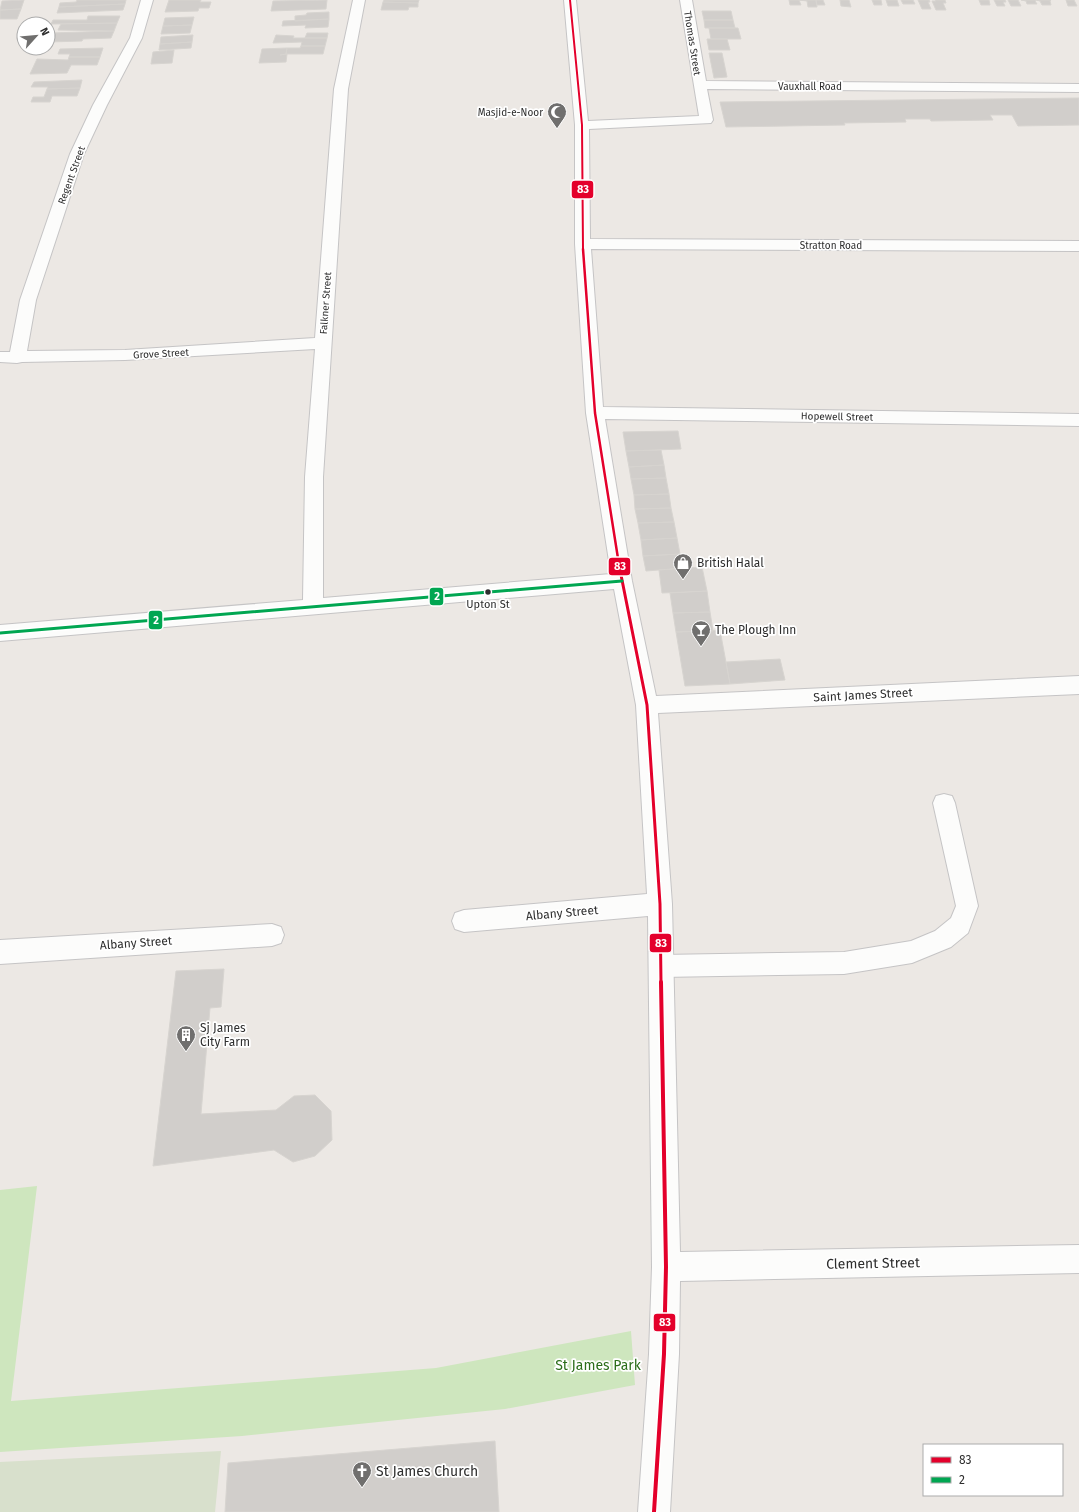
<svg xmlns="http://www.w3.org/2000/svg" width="1079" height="1512" font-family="'Fira Sans',sans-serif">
<rect width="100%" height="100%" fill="#ece8e4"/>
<path fill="#cee6be" d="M37,1186L11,1401L436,1368L631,1331L635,1385L505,1409L242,1436L0,1452V1190Z"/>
<path fill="#d8e0cc" d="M221,1451L215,1512H0V1462Z"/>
<path fill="#d1cecb" stroke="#d7d4d0" d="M24,0L21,9L0,10L2,1Z
M77,0H126L125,4L59,7L60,3L76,2Z
M169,0H201L200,2H211L209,8H199L198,11L165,12Z
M327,0L326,9L271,11L273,1Z
M384,0H419L418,3L383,2Z
M789,0H799L801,5H790Z
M799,0H816L817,7H808L807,1Z
M816,0H823L825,5H817Z
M840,0H849L851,7L841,6Z
M872,0H881L882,5H874Z
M886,0H897L899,6H888Z
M901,0H913L915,4H903Z
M918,0H929L930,2H928L931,9H922Z
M935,0H945L946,3H943L946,10H936L932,1H936Z
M979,0H989L990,5H981Z
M994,0H1005L1006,2H1003L1005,6H997Z
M1008,0H1018L1021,6H1011Z
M1021,0H1036L1035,1L1037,4H1027L1026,1Z
M1036,0H1051L1050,1L1051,5H1042L1040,1Z
M1066,0H1074L1077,6H1068Z
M383,2L418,3V7H409L408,10H381Z
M125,4L123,10L57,13L59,7Z
M21,9L17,19H0V10Z
M702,11H731L733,20H704Z
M329,12V19L295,21V16L306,15L307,13Z
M88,16H120L117,23L51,24L53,20H87Z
M194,17L192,25L163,26L165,18Z
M329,19L328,27L305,28L306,25L282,26L283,21Z
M704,20H733L735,28H705Z
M117,23L114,31L58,30L61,24Z
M192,25L190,33L161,34L163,26Z
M709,28H738L741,39H711Z
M114,31L111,38L83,39L82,41L48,42L51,33Z
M307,33H328L327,38H305Z
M193,35L192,42L160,44L161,37Z
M276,35L294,36L293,38H327L325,46H301L302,42L273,43Z
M707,39H727L730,50H709Z
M192,42L191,48L159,50L160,44Z
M301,46H325L323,54H286L287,48H300Z
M103,48L100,57H69L70,54H58L60,49Z
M287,48L286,54L280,55L287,54L286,62L259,63L262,49Z
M174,50L172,63L151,64L153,52Z
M709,53H722L727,77L714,78Z
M69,57H100L97,65H71L67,73L30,74L37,59L68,60Z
M82,80L80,88L47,89L48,87H31L34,82Z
M80,88L77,96H52L50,102H31L33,97H44L47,89Z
M1079,98V125L1018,126L1012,115H990L993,120L931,121L930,119H905L906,122L844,123L845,125L726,127L720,102Z
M678,431L681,449L626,451L623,432Z
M661,450L664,465L629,467L626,451Z
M664,465L666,478L631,479L629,467Z
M666,478L669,494L634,495L631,479Z
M669,494L671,508L635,509L634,495Z
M671,508L674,522L638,523L635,509Z
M674,522L677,538L641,540L638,523Z
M677,538L680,554L643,556L641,540Z
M680,554L683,568L646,571L643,556Z
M702,567L707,591L662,593L659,570Z
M707,591L710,612L673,613L670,593Z
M710,612L713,631L676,632L673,613Z
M720,630L730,684L685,686L676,632Z
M780,659L785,680L730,684L726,662Z
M224,969L221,1007L210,1008L201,1114L276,1110L294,1096L315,1095L331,1111L332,1140L315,1156L293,1162L274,1150L153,1166L176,971Z
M495,1441L499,1512H225L228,1463Z"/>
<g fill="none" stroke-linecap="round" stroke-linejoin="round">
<defs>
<path id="lane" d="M944,794L952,796L955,803L978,906L968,933L951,947L912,963L844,974L661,977L653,974L649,966L653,958L661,955L844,952L911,941L935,931L951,918L956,906L933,803L936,796Z"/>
<path id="street" d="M141,0H153L142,38L107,105L84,154L36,300L27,351L125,350L315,338L334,89L353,0H365L348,89L323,477V598L611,574L586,413L575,244V125L564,0H576L588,121L699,116L680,0H692L706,81L1079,84V92L707,89L713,120L711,123L589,129L590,239L1079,241V251L591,249L603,407L1079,414V426L605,419L632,581L656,696L1079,676V694L658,713L672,904L680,1252L1079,1245V1273L680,1281L679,1354L670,1512H638L649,1354L652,1267L648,916L464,932L455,929L452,921L455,913L464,910L647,894L636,705L614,589L0,641V625L303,600L305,477L315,349L125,360L22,362L17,363L0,362V352H10L20,300L70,154L93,105L130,38Z
M272,924L281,927L284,935L281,943L272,946L0,964V940Z"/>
</defs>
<use href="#lane" stroke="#c5c4c5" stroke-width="2"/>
<use href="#street" stroke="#c5c4c5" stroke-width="2"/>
<use href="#lane" fill="#fcfcfb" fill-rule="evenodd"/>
<use href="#street" fill="#fcfcfb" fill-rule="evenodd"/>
<defs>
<path id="bus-1-far3" d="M570,0L582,125L583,250"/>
<path id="bus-1-far2" d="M583,249L595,413L620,571"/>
<path id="bus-1-far1" d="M620,570L647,705L660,904L661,983"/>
<path id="bus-1" d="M654,1512L664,1354L666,1267L661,982"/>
<path id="bus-2" d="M0,633L622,581"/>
</defs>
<use href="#bus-1-far3" stroke="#fff" stroke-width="4"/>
<use href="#bus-1-far2" stroke="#fff" stroke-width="5"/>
<use href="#bus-1-far1" stroke="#fff" stroke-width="6"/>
<use href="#bus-1" stroke="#fff" stroke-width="7"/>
<use href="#bus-2" stroke="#fff" stroke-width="6"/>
<use href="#bus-1-far3" stroke="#e4002b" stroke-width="2"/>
<use href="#bus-1-far2" stroke="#e4002b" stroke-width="2.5"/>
<use href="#bus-1-far1" stroke="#e4002b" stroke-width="3"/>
<use href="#bus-1" stroke="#e4002b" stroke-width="4"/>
<use href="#bus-2" stroke="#00a651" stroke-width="3"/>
</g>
<defs>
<symbol id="mosque-pin" viewBox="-11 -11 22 30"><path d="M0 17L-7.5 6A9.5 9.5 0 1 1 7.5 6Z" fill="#706f6e" stroke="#fff"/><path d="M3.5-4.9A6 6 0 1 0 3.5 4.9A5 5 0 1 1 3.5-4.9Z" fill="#fff"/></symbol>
<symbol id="shop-pin" viewBox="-11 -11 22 30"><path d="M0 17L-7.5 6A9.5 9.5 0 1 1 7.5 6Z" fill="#706f6e" stroke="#fff"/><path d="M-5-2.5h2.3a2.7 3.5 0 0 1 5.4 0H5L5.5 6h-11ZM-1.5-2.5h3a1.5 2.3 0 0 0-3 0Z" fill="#fff"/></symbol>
<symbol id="bar-pin" viewBox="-11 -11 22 30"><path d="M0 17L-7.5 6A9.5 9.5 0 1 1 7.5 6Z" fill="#706f6e" stroke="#fff"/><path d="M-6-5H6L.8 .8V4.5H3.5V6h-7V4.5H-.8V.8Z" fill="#fff"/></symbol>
<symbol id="building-pin" viewBox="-11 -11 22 30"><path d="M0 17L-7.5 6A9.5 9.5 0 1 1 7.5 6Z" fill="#706f6e" stroke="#fff"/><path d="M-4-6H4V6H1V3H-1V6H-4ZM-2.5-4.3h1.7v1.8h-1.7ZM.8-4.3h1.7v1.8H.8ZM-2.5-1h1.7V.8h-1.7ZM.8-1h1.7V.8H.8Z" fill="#fff"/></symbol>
<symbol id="church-pin" viewBox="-11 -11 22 30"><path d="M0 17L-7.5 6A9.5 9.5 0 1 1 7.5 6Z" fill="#706f6e" stroke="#fff"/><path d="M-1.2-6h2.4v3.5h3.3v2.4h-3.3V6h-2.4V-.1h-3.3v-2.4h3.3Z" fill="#fff"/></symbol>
</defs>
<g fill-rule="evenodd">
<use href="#mosque-pin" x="546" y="101" width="22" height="30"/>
<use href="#shop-pin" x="672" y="552" width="22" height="30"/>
<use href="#bar-pin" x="690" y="619" width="22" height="30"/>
<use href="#building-pin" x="175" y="1024" width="22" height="30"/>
<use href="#church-pin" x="351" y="1460" width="22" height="30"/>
</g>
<circle fill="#2e2e2e" stroke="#fff" stroke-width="1.5" cx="488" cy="592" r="3.5"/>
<g text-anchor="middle" stroke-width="3.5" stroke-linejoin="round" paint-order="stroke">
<g font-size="10" fill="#2e2e2e" stroke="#fff">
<text transform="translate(693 43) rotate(81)" y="4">Thomas Street</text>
<text x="810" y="90">Vauxhall Road</text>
<text transform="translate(71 175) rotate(-70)" y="4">Regent Street</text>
<text x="831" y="249">Stratton Road</text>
<text transform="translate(325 303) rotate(-86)" y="4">Falkner Street</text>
<text transform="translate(161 353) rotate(-3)" y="4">Grove Street</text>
<text transform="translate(837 416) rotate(1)" y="4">Hopewell Street</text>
</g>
<g font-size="10" fill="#2e2e2e" stroke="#fff" text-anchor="end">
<text x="543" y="116">Masjid-e-Noor</text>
</g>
<g font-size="11" fill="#2e2e2e" stroke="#fff">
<text x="488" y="608">Upton St</text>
</g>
<g font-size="12" fill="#2e2e2e" stroke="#fff" text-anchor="start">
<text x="697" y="567">British Halal</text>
<text x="715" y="634">The Plough Inn</text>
<text x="200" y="1032">Sj James<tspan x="200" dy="14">City Farm</tspan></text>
</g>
<g font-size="12" fill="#2e2e2e" stroke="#fff">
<text transform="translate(863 695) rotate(-3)" y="4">Saint James Street</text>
<text transform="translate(562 913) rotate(-5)" y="4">Albany Street</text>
<text transform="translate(136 943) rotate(-4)" y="4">Albany Street</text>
</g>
<g font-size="14" fill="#2e2e2e" stroke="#fff">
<text transform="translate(873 1263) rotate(-1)" y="5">Clement Street</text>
</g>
<g font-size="14" fill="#2c6e1b" stroke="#fff">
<text x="598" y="1370">St James Park</text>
</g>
<g font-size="14" fill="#2e2e2e" stroke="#fff" text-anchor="start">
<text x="376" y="1476">St James Church</text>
</g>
</g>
<g stroke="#fff" stroke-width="1.5">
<rect x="571" y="180" width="23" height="19" rx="4" fill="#e4002b"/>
<rect x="608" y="557" width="23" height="19" rx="4" fill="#e4002b"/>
<rect x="429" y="587" width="15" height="19" rx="4" fill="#00a651"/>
<rect x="148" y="610" width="15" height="20" rx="4" fill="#00a651"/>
<rect x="649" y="933" width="23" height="20" rx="4" fill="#e4002b"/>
<rect x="653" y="1313" width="23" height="19" rx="4" fill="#e4002b"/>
</g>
<g font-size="11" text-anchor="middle" font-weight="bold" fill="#fff">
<text x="583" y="193">83</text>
<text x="620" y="570">83</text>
<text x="437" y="600">2</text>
<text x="156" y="624">2</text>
<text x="661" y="947">83</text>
<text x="665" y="1326">83</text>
</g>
<rect x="923" y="1444" width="140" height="52" fill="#ffffff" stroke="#ababab"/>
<rect x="931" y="1457" width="20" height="6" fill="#e4002b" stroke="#ababab"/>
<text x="959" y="1464" font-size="12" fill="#2e2e2e">83</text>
<rect x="931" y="1477" width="20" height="6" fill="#00a651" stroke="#ababab"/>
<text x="959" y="1484" font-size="12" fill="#2e2e2e">2</text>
<g transform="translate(36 36) rotate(63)"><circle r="19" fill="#ffffff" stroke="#ababab"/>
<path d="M0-3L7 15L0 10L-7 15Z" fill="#706f6e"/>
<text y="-6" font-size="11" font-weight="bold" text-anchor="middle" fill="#2e2e2e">N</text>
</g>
</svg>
